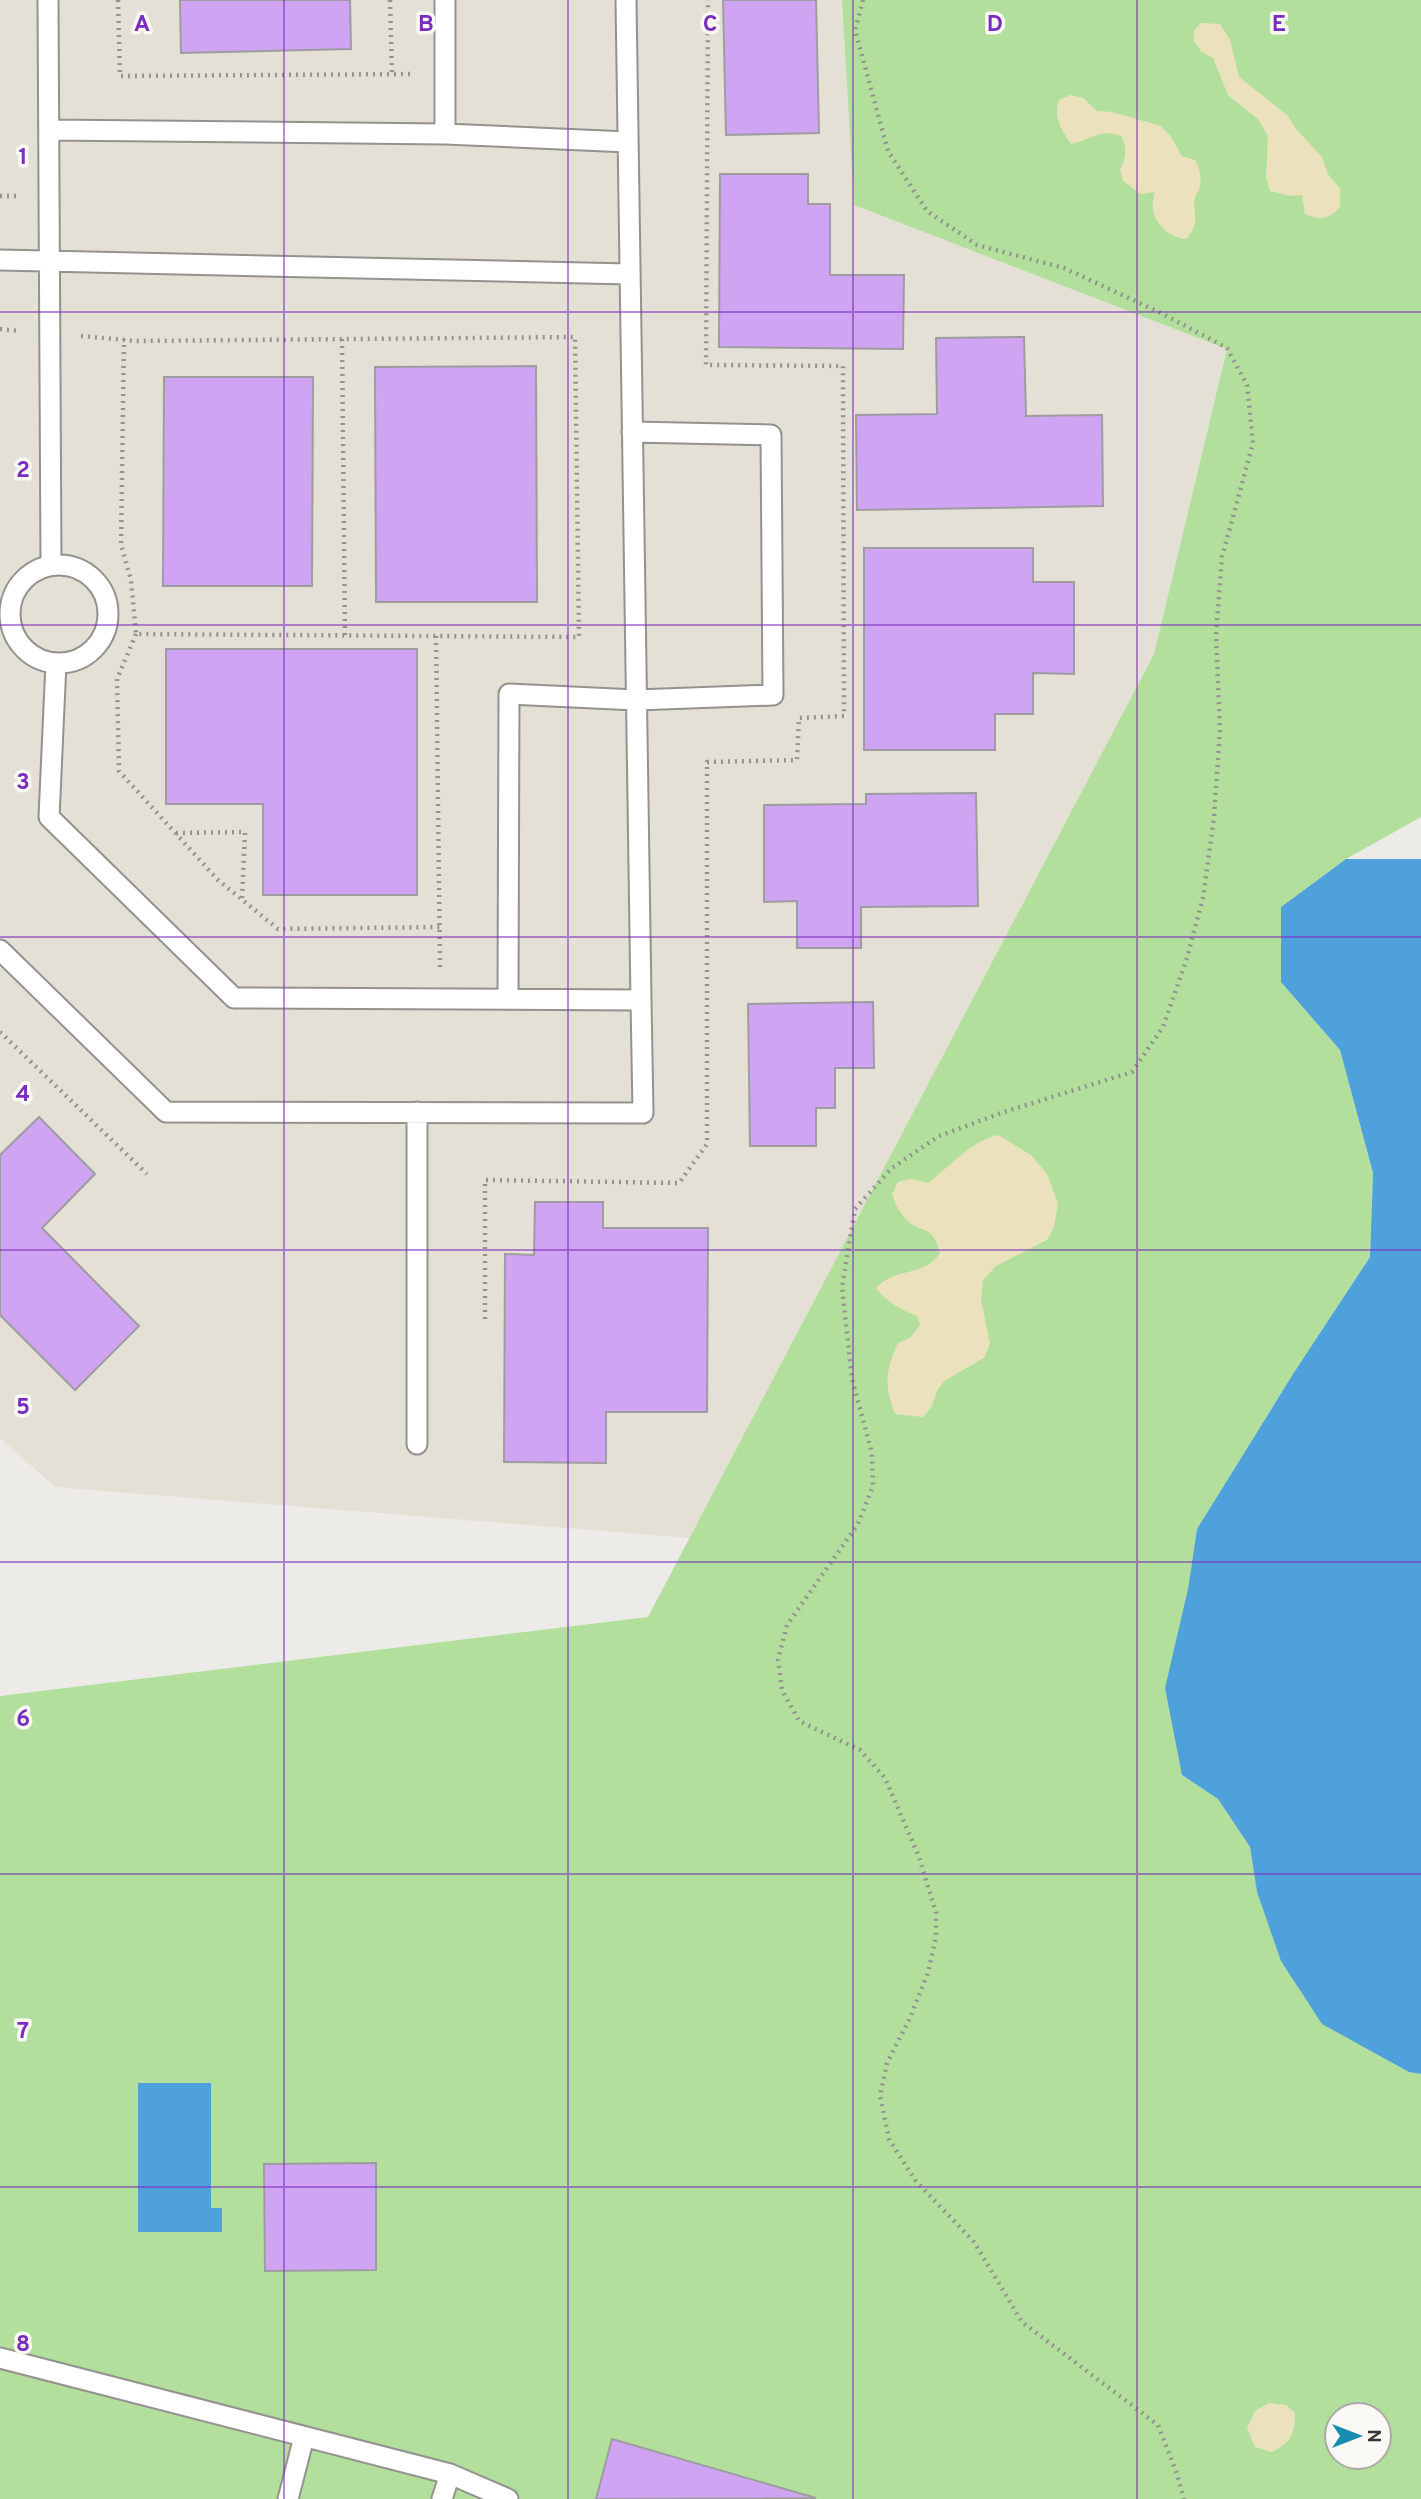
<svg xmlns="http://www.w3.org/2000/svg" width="1421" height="2499" font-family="Overpass,sans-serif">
<rect width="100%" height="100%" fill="#edebe7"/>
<path fill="#e5e0d5" d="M0,0H842L854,205L1227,348L1154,654L690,1538L55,1487L0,1438Z"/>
<path fill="#b2e09c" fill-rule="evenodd" d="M842,0H1421V817L1346,859L1281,907V982L1340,1050L1373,1173L1370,1257L1293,1374L1197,1529L1188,1589L1182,1775L1218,1799L1250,1847L1257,1892L1409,2072L1421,2074V2499H0V1696L648,1617L1154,654L1227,349L854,205ZM1337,2415H1379V2457H1337Z"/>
<path fill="#ebe2bd" d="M1201,23L1220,24L1230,40L1239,77L1288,116L1295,128L1322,157L1328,174L1340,189V207C1329,219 1320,221 1305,214L1302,195L1291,196L1270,191L1266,177L1268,136L1258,119L1228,95L1213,58L1202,52L1194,41V30Z
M1070,95L1083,98L1097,111L1112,112L1161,126L1170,135L1182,156L1195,160C1199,168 1202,177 1200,187C1199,191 1196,194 1195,197C1192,216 1202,223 1186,239C1171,238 1156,226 1153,210C1152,205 1154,198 1155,192L1141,194L1123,181L1120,170C1126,157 1128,150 1121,136C1101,128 1092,139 1071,144C1061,129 1053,118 1059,100Z
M998,1135L1031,1155L1047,1174L1058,1203L1054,1227L1047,1240L996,1266L983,1280L981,1299L990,1344L984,1358L944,1381L937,1391L932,1406L923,1417L895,1414C884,1384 885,1373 898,1343L910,1338L920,1325L917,1316C899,1309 888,1303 876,1288C895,1267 925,1277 940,1253C933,1223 921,1235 906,1219C899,1212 895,1203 892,1194L898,1182L911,1179L928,1183C951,1166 969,1142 998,1135Z
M1269,2403L1286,2405L1295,2413C1295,2433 1290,2445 1271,2452L1255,2447L1247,2428L1255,2411Z"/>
<path fill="#4ea1db" d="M1346,859H1421V2074L1409,2072L1322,2024L1281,1961L1257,1892L1250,1847L1218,1799L1182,1775L1165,1688L1188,1589L1197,1529L1293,1374L1370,1257L1373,1173L1340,1050L1281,982V907Z
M138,2083H211V2208H222V2232H138Z"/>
<path fill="#cfa5f3" stroke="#9e9ca0" stroke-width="2" d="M180,0H350L351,49L181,53Z
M723,0H816L819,133L726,135Z
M720,174H808V204H830V275H904L903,349L719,347Z
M1024,337L1026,416L1102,415L1103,506L857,510L856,415L937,414L936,338Z
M536,366L537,602H376L375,367Z
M164,377H313L312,586H163Z
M864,548H1033V582H1074V674L1033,673V714H995V750H864Z
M166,649H417V895H263V804H166Z
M976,793L978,906L861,907V948H797V901L764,902V805L866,804V794Z
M873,1002L874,1068H835V1108H816V1146H750L748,1004Z
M39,1117L95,1174L42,1228L139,1326L75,1390L0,1315V1155Z
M535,1202H603V1228H708L707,1412H606V1463L504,1462L505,1254L534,1255Z
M376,2163V2270L265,2271L264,2164Z
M612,2439L816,2498L596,2499Z"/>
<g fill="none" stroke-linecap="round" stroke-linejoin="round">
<defs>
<path id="service" d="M48,0L51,565
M49,130L445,134V0
M445,134L628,142
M0,260L629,274
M10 614a49 49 0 1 1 98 0a49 49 0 1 1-98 0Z
M56,663L49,817L234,998L641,1000L626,0
M0,950L166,1112L643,1113L641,1000
M508,999L509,694L636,700L773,695L771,435L632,432
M417,1112V1444
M0,2358L450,2474L442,2499
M450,2474L508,2499
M288,2499L304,2437"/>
</defs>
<use href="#service" stroke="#94928e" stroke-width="23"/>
<path stroke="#949390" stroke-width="4.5" stroke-dasharray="2 5" stroke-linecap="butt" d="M118,0L120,76L415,74
M390,0L392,74
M863,0L855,30L888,151L927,211L977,245L1064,268L1161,313L1227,348L1247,385L1253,443L1222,557L1216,635L1220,730L1214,817L1203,898L1186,961L1163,1027L1132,1072L1004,1112L939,1136L892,1168L855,1209L842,1287L852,1379L872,1453L873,1486L858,1524L787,1625L778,1660L782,1690L799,1721L860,1750L885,1778L919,1857L936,1913V1937L928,1973L909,2020L887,2063L880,2096L889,2139L915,2180L974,2242L1022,2322L1158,2425L1177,2474L1184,2499
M0,196H20
M0,329L20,331
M81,336L136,341L575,337L579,637L136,634L131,580L121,545L124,339
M342,339L345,635
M136,634L117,679L119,771L218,880L278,929L440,927
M436,636L440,967
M176,833L245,832L242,899
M0,1032L147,1174
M485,1319V1180L679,1183L707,1144V762L797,760L799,718L844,716L843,366L706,365L708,0"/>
<use href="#service" stroke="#fff" stroke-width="19"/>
</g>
<path fill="none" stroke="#7b2cbf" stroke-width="2" stroke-opacity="0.55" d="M284,0V2499M568,0V2499M853,0V2499M1137,0V2499M0,312H1421M0,625H1421M0,937H1421M0,1250H1421M0,1562H1421M0,1874H1421M0,2187H1421"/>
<g font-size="23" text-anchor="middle" font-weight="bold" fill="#7b2cbf" stroke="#faf8f4" stroke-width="7" stroke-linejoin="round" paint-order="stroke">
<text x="142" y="31">A</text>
<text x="426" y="31">B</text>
<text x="710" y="31">C</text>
<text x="995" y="31">D</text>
<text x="1279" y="31">E</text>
<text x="23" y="164">1</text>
<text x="23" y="477">2</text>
<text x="23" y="789">3</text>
<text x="23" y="1101">4</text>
<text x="23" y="1414">5</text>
<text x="23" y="1726">6</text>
<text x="23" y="2038">7</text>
<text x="23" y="2351">8</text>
</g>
<g transform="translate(1358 2436) rotate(90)"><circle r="33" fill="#faf8f4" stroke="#acaaa8" stroke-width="2"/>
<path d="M0-5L12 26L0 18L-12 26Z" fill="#188db0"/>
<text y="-10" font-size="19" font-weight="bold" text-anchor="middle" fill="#373635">N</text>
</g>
</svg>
